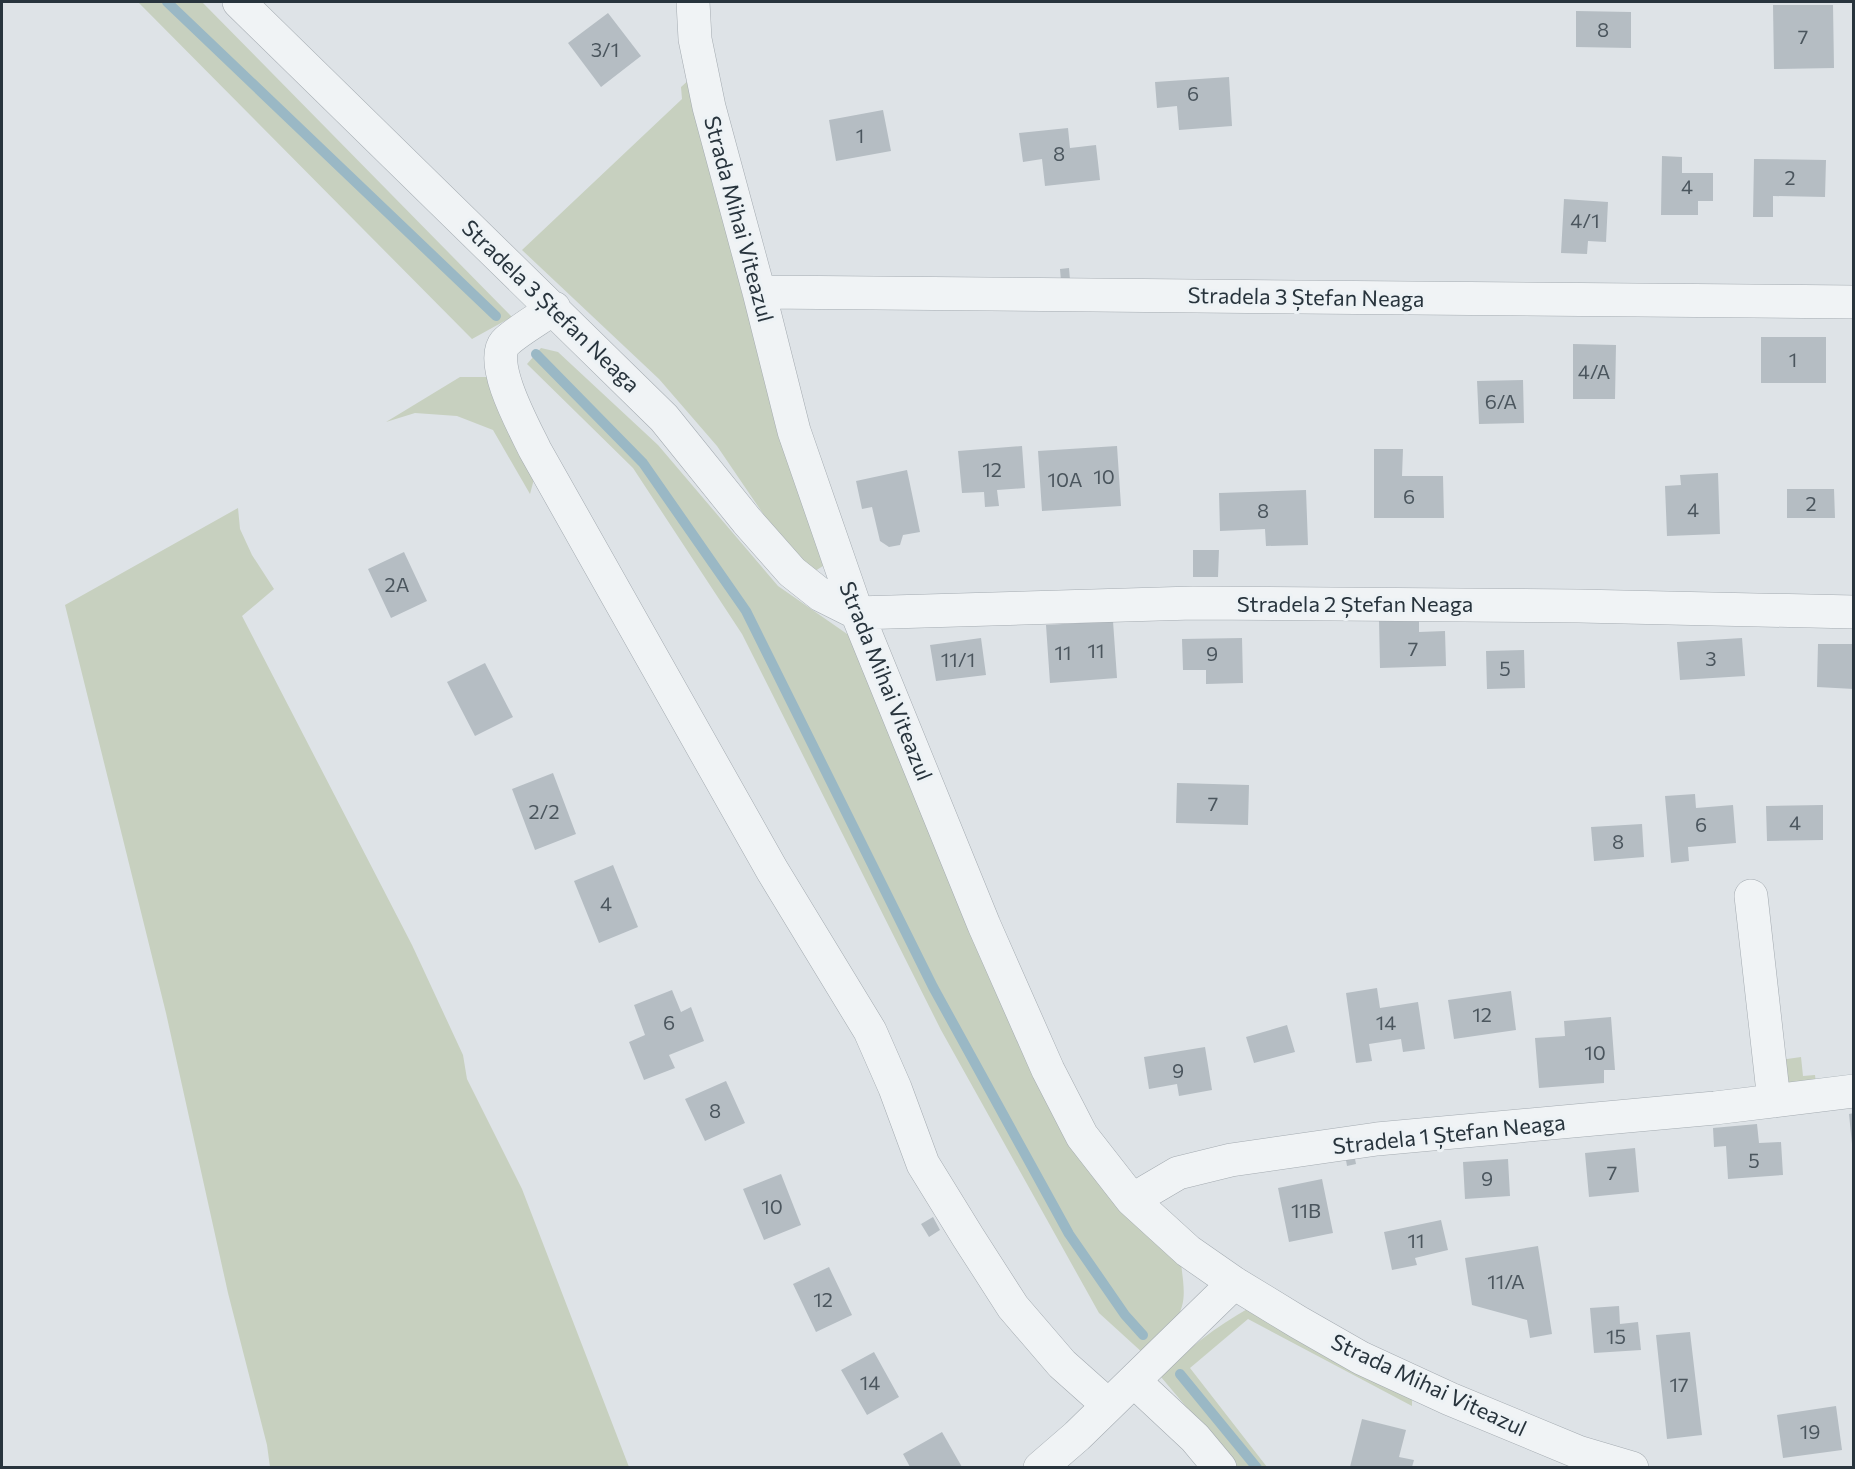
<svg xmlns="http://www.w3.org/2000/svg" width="1855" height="1469" font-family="Commissioner,sans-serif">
<rect width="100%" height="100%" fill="#dee3e7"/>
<path fill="#c7d0bf" d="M138,2H202L512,317L472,339Z
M691,78L743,297L823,566L815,571L783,543L717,446L659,379L522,250L682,99L681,87Z
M541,348L558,352L658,445L778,586L850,636L989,976L1181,1262C1182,1275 1186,1293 1182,1306C1177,1325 1158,1341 1144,1354L1099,1313L941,1030L742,634L633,468L527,364Z
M460,377H488L534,479L530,494L493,430L457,416L415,413L386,422Z
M238,508L240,529L252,555L274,589L242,616L412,945L463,1055L467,1079L522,1189L629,1467H270L267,1445L228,1293L166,1013L65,605Z
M1801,1057L1803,1076L1815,1075L1816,1084L1784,1087L1780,1060Z
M1249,1308L1412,1395V1406L1248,1319L1190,1368L1267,1467H1237L1161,1377C1187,1348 1216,1327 1249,1308Z"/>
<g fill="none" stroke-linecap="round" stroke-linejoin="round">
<path stroke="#9ab8c5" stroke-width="10" d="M167,2L496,316
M536,354L643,463L746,611L933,987L1069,1234L1125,1315L1143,1335
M1180,1374L1257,1468"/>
</g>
<path fill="#b5bdc3" d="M1773,5H1833L1834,68L1774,69Z
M1576,11L1631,12V48L1576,47Z
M608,13L641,56L601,87L568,43Z
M1229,77L1232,126L1179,130L1177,106L1157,108L1155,82Z
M883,110L891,151L836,161L829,120Z
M1068,128L1070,148L1096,145L1100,180L1045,186L1042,159L1023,162L1019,133Z
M1662,156L1682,157V173H1713V201H1698V215H1661Z
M1754,159L1826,160L1825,197L1773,196V217H1753Z
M1564,199L1608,202L1606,242L1588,241L1587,254L1561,253Z
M1069,268L1070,280L1061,281L1060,269Z
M1761,337H1826V383H1761Z
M1573,344L1616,345L1615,399H1573Z
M1523,380L1524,423L1479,424L1477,381Z
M1022,446L1025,488L997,490L999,506L985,507L984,492L962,493L958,451Z
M1117,446L1121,506L1042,511L1038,451Z
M1374,449H1403L1402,476H1443L1444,518H1374Z
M907,470L920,532L903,535L900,545L889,547L880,541L872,507L862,509L856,481Z
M1718,473L1720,534L1667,536L1665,486L1681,485L1680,475Z
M1787,489H1834L1835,518H1787Z
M1306,490L1308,545L1266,546L1265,529L1220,531L1219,493Z
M1193,550H1219L1218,577H1193Z
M404,552L427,601L391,618L368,569Z
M1419,619V632L1445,631L1446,666L1380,668L1379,620Z
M1113,621L1117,678L1050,683L1046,625Z
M981,638L986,675L936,681L930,645Z
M1242,638L1243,683L1206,684V670H1183L1182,639Z
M1742,638L1745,676L1680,680L1677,642Z
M1818,644H1854V689L1817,687Z
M1524,650L1525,688L1487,689L1486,651Z
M485,663L513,717L475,736L447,682Z
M553,773L576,834L535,850L512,789Z
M1177,783L1249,785L1248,825L1176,823Z
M1695,794L1696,808L1733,805L1736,843L1688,847L1689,861L1671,863L1665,796Z
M1823,805V840L1767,841L1766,806Z
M1642,824L1644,857L1594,861L1591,827Z
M613,865L638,927L599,943L574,881Z
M1377,988L1380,1008L1418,1002L1425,1049L1403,1052L1401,1039L1369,1044L1372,1061L1356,1063L1346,993Z
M672,990L681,1012L691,1007L704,1041L669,1055L675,1068L644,1080L629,1042L645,1035L634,1005Z
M1511,991L1516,1030L1454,1039L1448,1000Z
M1611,1017L1615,1070H1604V1083L1539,1088L1535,1038L1565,1036L1564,1021Z
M1287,1025L1295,1052L1254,1063L1246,1037Z
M1205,1047L1212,1090L1179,1096L1177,1084L1149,1089L1144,1057Z
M726,1081L745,1123L705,1141L685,1099Z
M1854,1113V1144H1852L1849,1114Z
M1757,1124L1759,1143L1781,1142L1783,1175L1728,1179L1726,1146L1714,1147L1713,1128Z
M1635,1148L1639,1192L1589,1197L1585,1153Z
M1355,1159L1356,1164L1347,1166L1346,1160Z
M1508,1159L1510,1196L1465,1199L1463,1162Z
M781,1174L801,1225L764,1240L743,1189Z
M1322,1179L1333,1233L1289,1242L1278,1188Z
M933,1217L940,1230L929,1237L921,1224Z
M1441,1220L1448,1250L1415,1258L1417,1265L1392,1270L1384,1232Z
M1538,1246L1552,1334L1530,1338L1527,1320L1472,1305L1465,1258Z
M829,1267L852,1315L816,1332L793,1284Z
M1619,1306L1620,1324L1638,1322L1641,1350L1594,1353L1590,1308Z
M1690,1332L1702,1435L1667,1439L1656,1335Z
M874,1352L899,1397L867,1415L841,1370Z
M1836,1406L1842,1450L1783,1458L1777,1415Z
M1362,1419L1406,1430L1399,1457L1414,1460L1412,1467H1350Z
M942,1432L962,1467H910L903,1454Z"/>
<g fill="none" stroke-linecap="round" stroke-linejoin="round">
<defs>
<path id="minor" d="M239,2L664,418L747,521L792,572L821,595L857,613L1193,603L1579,606L1854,612
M693,2L695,39L709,107L759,292L794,431L857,613L984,925L1048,1070L1082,1136L1132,1200L1188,1251L1234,1283L1298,1322L1361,1358L1450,1399L1578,1452L1632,1468
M759,292L1854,302
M554,308C542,317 514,333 505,343C488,363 525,429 535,450L772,870L870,1031L895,1088L923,1164L968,1237L1013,1307L1062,1364L1108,1405
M1751,896L1774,1101
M1132,1200L1178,1173L1231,1160L1377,1139L1715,1108L1854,1091
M1134,1381L1195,1438L1220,1468
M1040,1468L1077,1436L1234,1283"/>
</defs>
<use href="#minor" stroke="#a4abb1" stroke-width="34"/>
<use href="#minor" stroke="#f0f3f5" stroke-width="33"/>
</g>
<g text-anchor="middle" stroke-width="6" stroke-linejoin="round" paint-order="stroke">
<g font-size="20" fill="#4b565e">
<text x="1603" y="37">8</text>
<text x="1803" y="44">7</text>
<text x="605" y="57">3/1</text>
<text x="1193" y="101">6</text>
<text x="860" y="143">1</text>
<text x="1059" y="161">8</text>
<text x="1790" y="185">2</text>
<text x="1687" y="194">4</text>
<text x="1585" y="228">4/1</text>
<text x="1793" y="367">1</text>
<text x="1594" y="379">4/A</text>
<text x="1501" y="409">6/A</text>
<text x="992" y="477">12</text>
<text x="1104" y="484">10</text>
<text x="1065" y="487">10A</text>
<text x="1409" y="504">6</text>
<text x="1811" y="511">2</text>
<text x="1693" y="517">4</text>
<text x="1263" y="518">8</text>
<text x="397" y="592">2A</text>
<text x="1413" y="656">7</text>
<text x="1096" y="658">11</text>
<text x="1063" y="660">11</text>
<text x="1212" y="661">9</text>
<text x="1711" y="666">3</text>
<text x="958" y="667">11/1</text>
<text x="1505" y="676">5</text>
<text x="1213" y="811">7</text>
<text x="544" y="819">2/2</text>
<text x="1795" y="830">4</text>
<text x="1701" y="832">6</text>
<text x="1618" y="849">8</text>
<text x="606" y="911">4</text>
<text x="1482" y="1022">12</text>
<text x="669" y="1030">6</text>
<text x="1386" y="1030">14</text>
<text x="1595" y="1060">10</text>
<text x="1178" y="1078">9</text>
<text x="715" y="1118">8</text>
<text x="1754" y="1168">5</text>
<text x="1612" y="1180">7</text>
<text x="1487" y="1186">9</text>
<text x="772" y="1214">10</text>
<text x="1306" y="1218">11B</text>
<text x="1416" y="1248">11</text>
<text x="1506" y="1289">11/A</text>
<text x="823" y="1307">12</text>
<text x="1616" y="1344">15</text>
<text x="870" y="1390">14</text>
<text x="1679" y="1392">17</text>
<text x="1810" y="1439">19</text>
</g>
<g font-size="22" fill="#28343d" stroke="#edf2f5">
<text transform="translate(739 219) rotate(75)" y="8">Strada Mihai Viteazul</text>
<text transform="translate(1306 297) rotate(1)" y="8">Stradela 3 Ștefan Neaga</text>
<text transform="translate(551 306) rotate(44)" y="8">Stradela 3 Ștefan Neaga</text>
<text x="1355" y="612">Stradela 2 Ștefan Neaga</text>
<text transform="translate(886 681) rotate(68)" y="8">Strada Mihai Viteazul</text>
<text transform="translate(1449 1134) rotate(-6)" y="8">Stradela 1 Ștefan Neaga</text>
<text transform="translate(1429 1385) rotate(25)" y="8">Strada Mihai Viteazul</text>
</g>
</g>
<rect width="1855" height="1469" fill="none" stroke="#28343d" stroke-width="6"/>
</svg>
